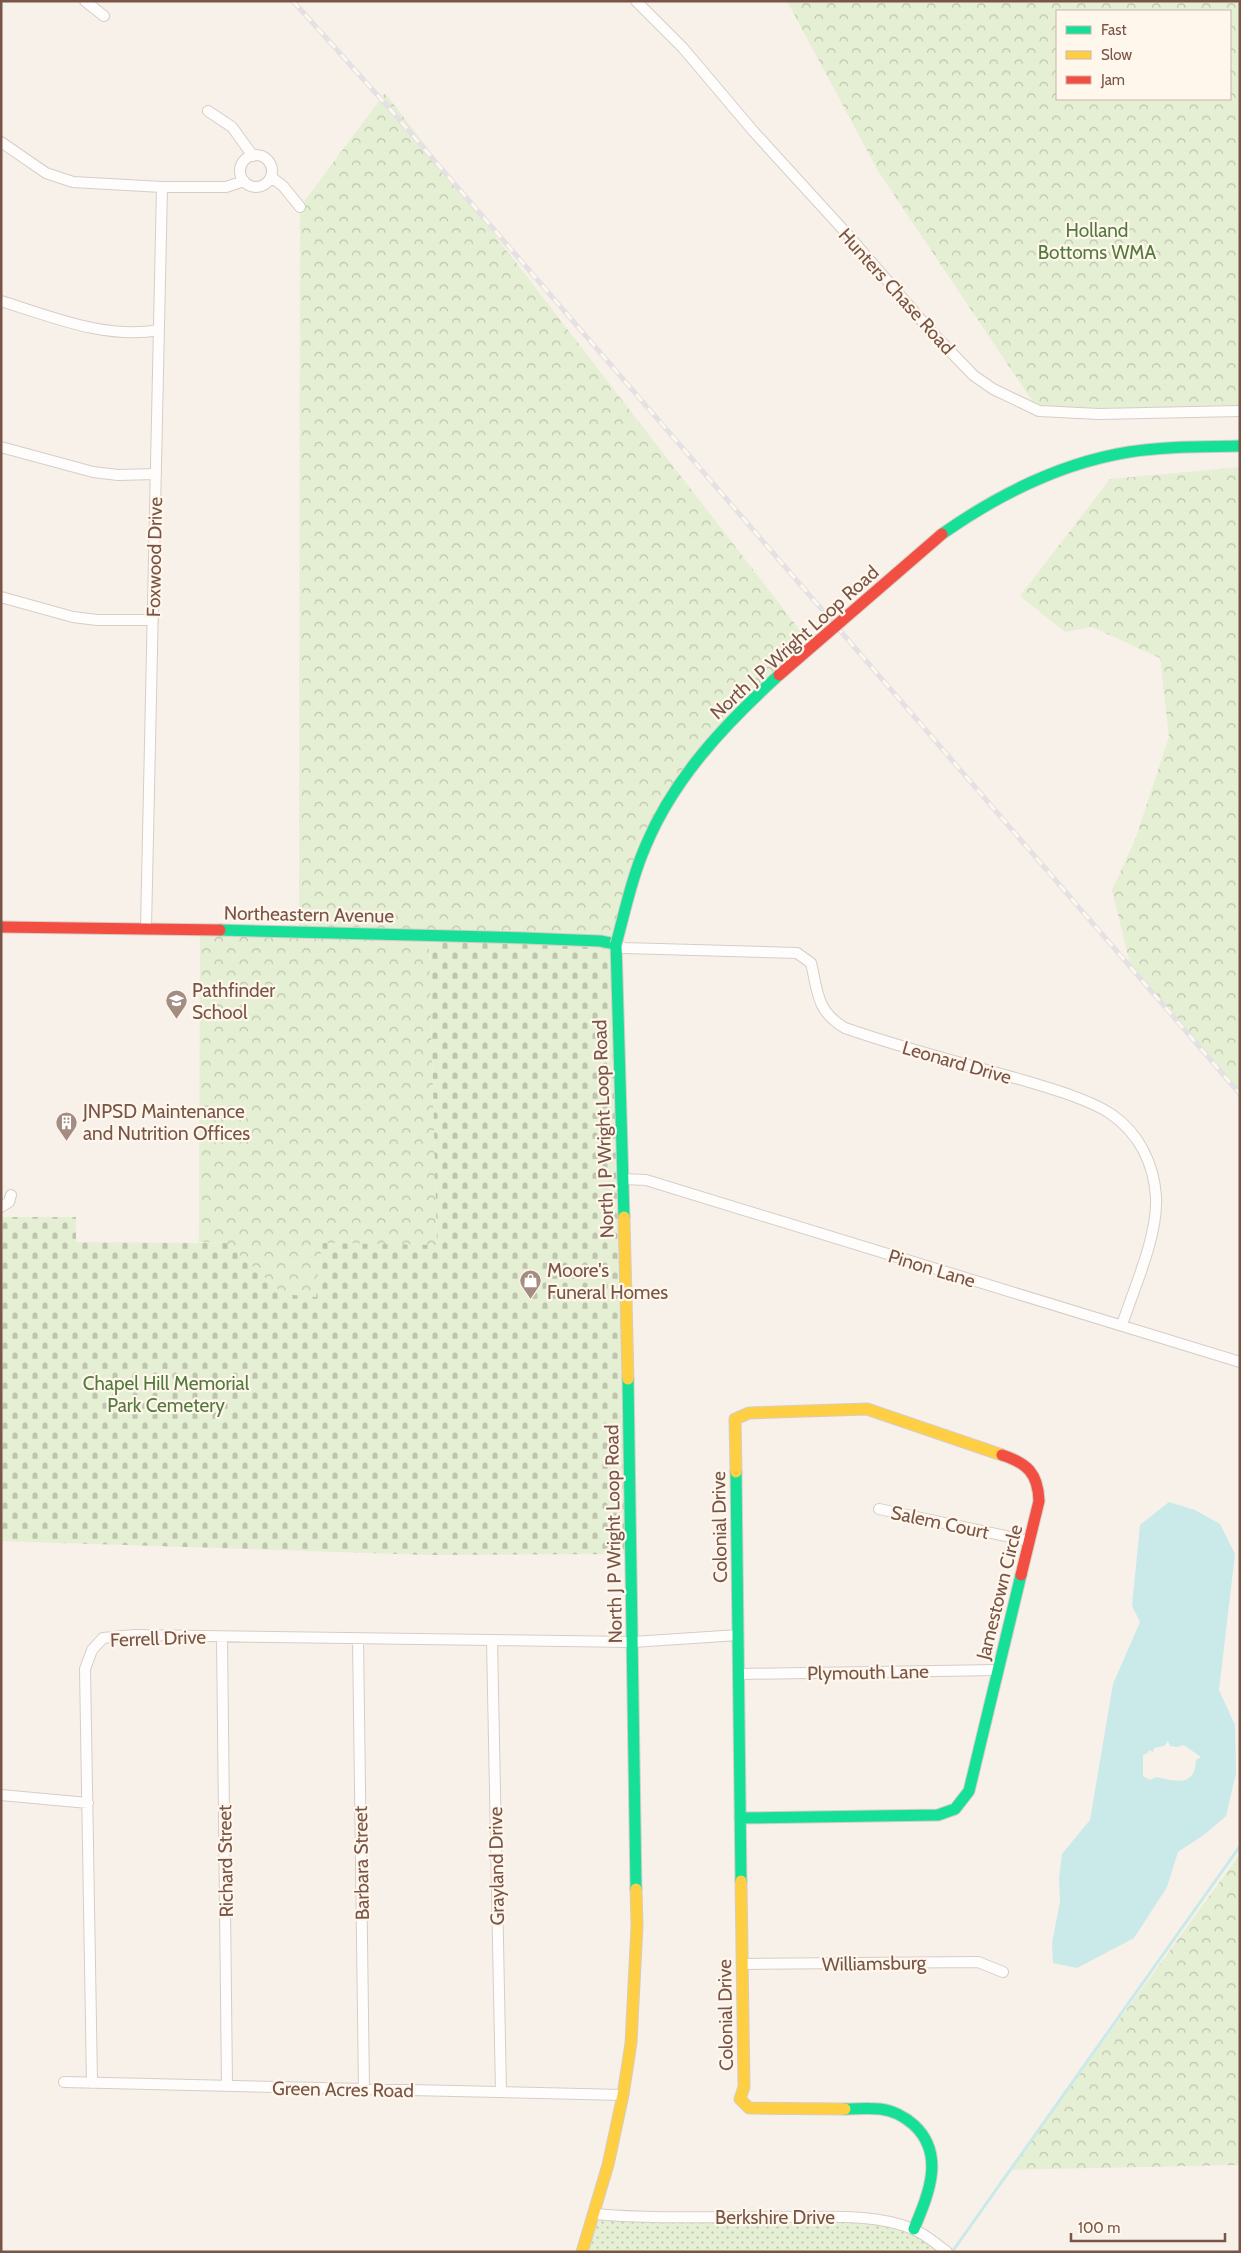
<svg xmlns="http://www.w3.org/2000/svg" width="1241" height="2253" font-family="Cabin,sans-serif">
<defs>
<pattern id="forest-crowns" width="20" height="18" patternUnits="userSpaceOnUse" patternTransform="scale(1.25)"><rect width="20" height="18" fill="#e5efd3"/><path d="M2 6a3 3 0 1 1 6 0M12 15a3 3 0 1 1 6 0" fill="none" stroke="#bec4ad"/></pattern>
<pattern id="cemetery-stones" width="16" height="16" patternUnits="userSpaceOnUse" patternTransform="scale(1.25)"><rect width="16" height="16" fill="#e5efd3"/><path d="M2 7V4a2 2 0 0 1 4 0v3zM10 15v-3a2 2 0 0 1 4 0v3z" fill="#bec4ad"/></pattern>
<pattern id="park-dots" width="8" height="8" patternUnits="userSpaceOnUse" patternTransform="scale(1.25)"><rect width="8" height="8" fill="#e5efd3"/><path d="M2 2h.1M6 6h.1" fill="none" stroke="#bec4ad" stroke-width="1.8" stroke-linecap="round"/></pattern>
</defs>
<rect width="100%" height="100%" fill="#f8f1ea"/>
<path fill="url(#forest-crowns)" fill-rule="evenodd" d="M787,1H1240V411H1039L878,171ZM1057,11H1230V99H1057Z
M385,93L812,646L741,708L661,813L616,944L429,936L437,1245L322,1243L316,1298L283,1294L226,1243L199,1242L200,929L299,932L300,207Z
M1240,467V1098L1131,968L1112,890L1135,840L1169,737L1160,658L1092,627L1065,632L1020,596L1110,479Z
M1240,1854V2165L1010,2170Z"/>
<path fill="url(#cemetery-stones)" d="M429,934L616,944L631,1554L429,1555L1,1541V1217H76V1242L226,1243L283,1294L316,1297L322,1243L437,1245Z"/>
<path fill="url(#park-dots)" d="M595,2214L828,2217L914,2229L939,2252H582Z"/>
<path fill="#cae9e9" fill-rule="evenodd" d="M1169,1502L1195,1510L1220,1524L1235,1554L1219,1690L1235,1725L1236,1773L1226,1816L1205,1834L1178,1852L1167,1887L1134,1938L1077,1968L1053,1963L1052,1943L1060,1902L1059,1878L1062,1854L1090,1820L1113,1684L1140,1622L1132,1606L1140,1525ZM1168,1741L1170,1746L1177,1747L1184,1745L1201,1757L1196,1760C1195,1788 1175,1781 1156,1777L1150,1780L1143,1776V1755L1148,1753L1149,1750L1153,1752L1154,1748L1164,1746Z"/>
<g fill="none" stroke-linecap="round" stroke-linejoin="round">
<path stroke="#cae9e9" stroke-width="3" d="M952,2252L1240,1846"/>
<defs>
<path id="street" d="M85,1L104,16
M636,1L683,48L754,132L848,235L929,329L973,375L993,389L1039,411L1099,414L1240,411
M208,111L232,127L253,156
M1,142L46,173L73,182L162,187H226L244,181
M240 171a16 16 0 1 1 32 0a16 16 0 1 1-32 0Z
M271,177L283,186L300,207
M1,301C50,316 106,340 159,330
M1,447L93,472L118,475L156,474
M1,597L73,617L97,620H153
M146,928L162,187
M616,944L624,948L797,953L811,963C818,992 816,1011 845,1028C902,1048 961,1063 1019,1079C1046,1087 1089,1099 1111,1114C1139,1133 1154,1164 1156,1197C1158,1236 1134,1288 1122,1325
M623,1179L646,1180L1240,1362
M1,1207L9,1202L11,1195
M879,1509L1029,1541
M222,1637L227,2086
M358,1638L364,2089
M492,1640L501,2092
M738,1674L998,1670
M1,1795L88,1803
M742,1964L978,1962L1003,1972
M64,2082L623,2095
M92,2083L85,1669L92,1650L103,1638L134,1635L633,1642L738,1635
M595,2214C662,2220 730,2216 796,2217C834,2217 877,2214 913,2229C925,2234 937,2244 947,2252"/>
<path id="fast" d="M942,534C999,494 1060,463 1129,452C1166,446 1203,447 1240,446
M220,930L525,938L600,941L616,944L624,1217
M628,1379L636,1889
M736,1472L741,1881
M740,1818L938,1815L955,1809L969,1791L1021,1575
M845,2109C856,2109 868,2108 880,2109C892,2110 905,2117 914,2125C946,2155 928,2195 914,2229"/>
<path id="slow" d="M624,1217L628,1379
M736,1472L735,1419L749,1413L867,1409L1002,1455
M741,1881L744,2087L740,2099L749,2108L845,2109
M582,2252L608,2165L623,2095L631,2043L637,1926L636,1889"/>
<path id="jam" d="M1,927L220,930
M1002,1455C1027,1463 1038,1473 1039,1501L1021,1575"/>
</defs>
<use href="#street" stroke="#d6cdc7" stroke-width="12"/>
<use href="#fast" stroke="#d7cdc6" stroke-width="13"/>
<use href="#slow" stroke="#d7cdc6" stroke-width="13"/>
<use href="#jam" stroke="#d7cdc6" stroke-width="13"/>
<use href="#street" stroke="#fefdfc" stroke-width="10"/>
<use href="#fast" stroke="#16e098" stroke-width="11"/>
<use href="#slow" stroke="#ffcf43" stroke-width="11"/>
<use href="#jam" stroke="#f24e42" stroke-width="11"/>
<defs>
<path id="rail" d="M293,1L390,109L1240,1094"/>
</defs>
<use href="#rail" stroke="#e4e1e5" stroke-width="5"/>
<use href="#rail" stroke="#fff6ec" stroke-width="3" stroke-dasharray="9" stroke-linecap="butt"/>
<defs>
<path id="fast-bridge" d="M616,944C625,911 632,877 646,845C674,778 725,724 779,675"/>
<path id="jam-bridge" d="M779,675L942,534"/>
</defs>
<use href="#fast-bridge" stroke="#d7cdc6" stroke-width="13" stroke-linecap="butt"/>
<use href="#jam-bridge" stroke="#d7cdc6" stroke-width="13" stroke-linecap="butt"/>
<use href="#fast-bridge" stroke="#16e098" stroke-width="11"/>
<use href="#jam-bridge" stroke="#f24e42" stroke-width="11"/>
</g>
<defs>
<symbol id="school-pin" viewBox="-11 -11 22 30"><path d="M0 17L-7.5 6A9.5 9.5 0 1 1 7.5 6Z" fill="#a58c80" stroke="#fff6ec"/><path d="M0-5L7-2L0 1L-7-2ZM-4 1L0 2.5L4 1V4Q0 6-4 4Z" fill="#fff"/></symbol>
<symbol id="building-pin" viewBox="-11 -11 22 30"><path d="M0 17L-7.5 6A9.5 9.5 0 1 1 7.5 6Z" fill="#a58c80" stroke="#fff6ec"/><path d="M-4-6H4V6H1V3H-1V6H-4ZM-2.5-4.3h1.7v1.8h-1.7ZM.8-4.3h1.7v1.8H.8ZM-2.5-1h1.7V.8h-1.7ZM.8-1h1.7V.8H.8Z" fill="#fff"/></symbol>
<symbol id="shop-pin" viewBox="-11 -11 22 30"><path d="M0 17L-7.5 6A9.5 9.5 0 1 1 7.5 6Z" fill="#a58c80" stroke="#fff6ec"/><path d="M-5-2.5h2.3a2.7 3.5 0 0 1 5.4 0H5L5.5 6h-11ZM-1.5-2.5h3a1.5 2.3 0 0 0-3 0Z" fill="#fff"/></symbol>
</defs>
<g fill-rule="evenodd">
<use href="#school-pin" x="164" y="988" width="25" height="34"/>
<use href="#building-pin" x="54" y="1110" width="25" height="34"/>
<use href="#shop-pin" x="518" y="1268" width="25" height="34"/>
</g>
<g text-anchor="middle" stroke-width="4.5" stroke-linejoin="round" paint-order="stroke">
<g font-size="19" fill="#527a3c" stroke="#fff6ec">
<text x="1097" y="237">Holland<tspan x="1097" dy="22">Bottoms WMA</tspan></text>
<text x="166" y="1390">Chapel Hill Memorial<tspan x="166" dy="22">Park Cemetery</tspan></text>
</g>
<g font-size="19" fill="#795547" stroke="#fff6ec">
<text transform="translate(897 291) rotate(48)" y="7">Hunters Chase Road</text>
<text transform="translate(154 557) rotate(-89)" y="7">Foxwood Drive</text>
<text transform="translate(794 642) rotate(-42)" y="7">North J P Wright Loop Road</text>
<text transform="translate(309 914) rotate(1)" y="7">Northeastern Avenue</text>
<text transform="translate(957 1062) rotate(16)" y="7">Leonard Drive</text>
<text transform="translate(603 1129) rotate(-92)" y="7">North J P Wright Loop Road</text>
<text transform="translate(932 1268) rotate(17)" y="7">Pinon Lane</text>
<text transform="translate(940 1522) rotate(12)" y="7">Salem Court</text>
<text transform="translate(719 1527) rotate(-91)" y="7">Colonial Drive</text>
<text transform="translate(613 1534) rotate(-91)" y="7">North J P Wright Loop Road</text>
<text transform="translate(999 1592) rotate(-76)" y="7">Jamestown Circle</text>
<text transform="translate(158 1638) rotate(-2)" y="7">Ferrell Drive</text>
<text transform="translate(868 1672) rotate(-1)" y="7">Plymouth Lane</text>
<text transform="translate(225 1861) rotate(-91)" y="7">Richard Street</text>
<text transform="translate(361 1863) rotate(-91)" y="7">Barbara Street</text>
<text transform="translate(496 1866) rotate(-91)" y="7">Grayland Drive</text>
<text transform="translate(874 1963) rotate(-1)" y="7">Williamsburg</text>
<text transform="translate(725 2015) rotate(-91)" y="7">Colonial Drive</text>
<text transform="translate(343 2089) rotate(1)" y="7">Green Acres Road</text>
<text x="775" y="2224">Berkshire Drive</text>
</g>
<g font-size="19" fill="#795547" stroke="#fff6ec" text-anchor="start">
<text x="192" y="997">Pathfinder<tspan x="192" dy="22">School</tspan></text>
<text x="83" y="1118">JNPSD Maintenance<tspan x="83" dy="22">and Nutrition Offices</tspan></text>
<text x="547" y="1277">Moore's<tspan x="547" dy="22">Funeral Homes</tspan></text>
</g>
</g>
<rect width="1241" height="2253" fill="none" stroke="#795547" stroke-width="5"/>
<rect x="1056" y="10" width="175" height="90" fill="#fff6ec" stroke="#c9b6aa"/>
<rect x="1066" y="26" width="25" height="8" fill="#16e098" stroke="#c9b6aa"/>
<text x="1101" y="35" font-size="15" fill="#795547">Fast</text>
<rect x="1066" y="51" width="25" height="8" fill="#ffcf43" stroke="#c9b6aa"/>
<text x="1101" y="60" font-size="15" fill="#795547">Slow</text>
<rect x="1066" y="76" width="25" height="8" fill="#f24e42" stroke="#c9b6aa"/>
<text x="1101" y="85" font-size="15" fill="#795547">Jam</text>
<path d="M1071 2233v8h154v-8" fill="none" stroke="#795547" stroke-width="2.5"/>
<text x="1078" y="2233" font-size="15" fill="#795547" stroke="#fff6ec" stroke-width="4" paint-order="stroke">100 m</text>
</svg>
